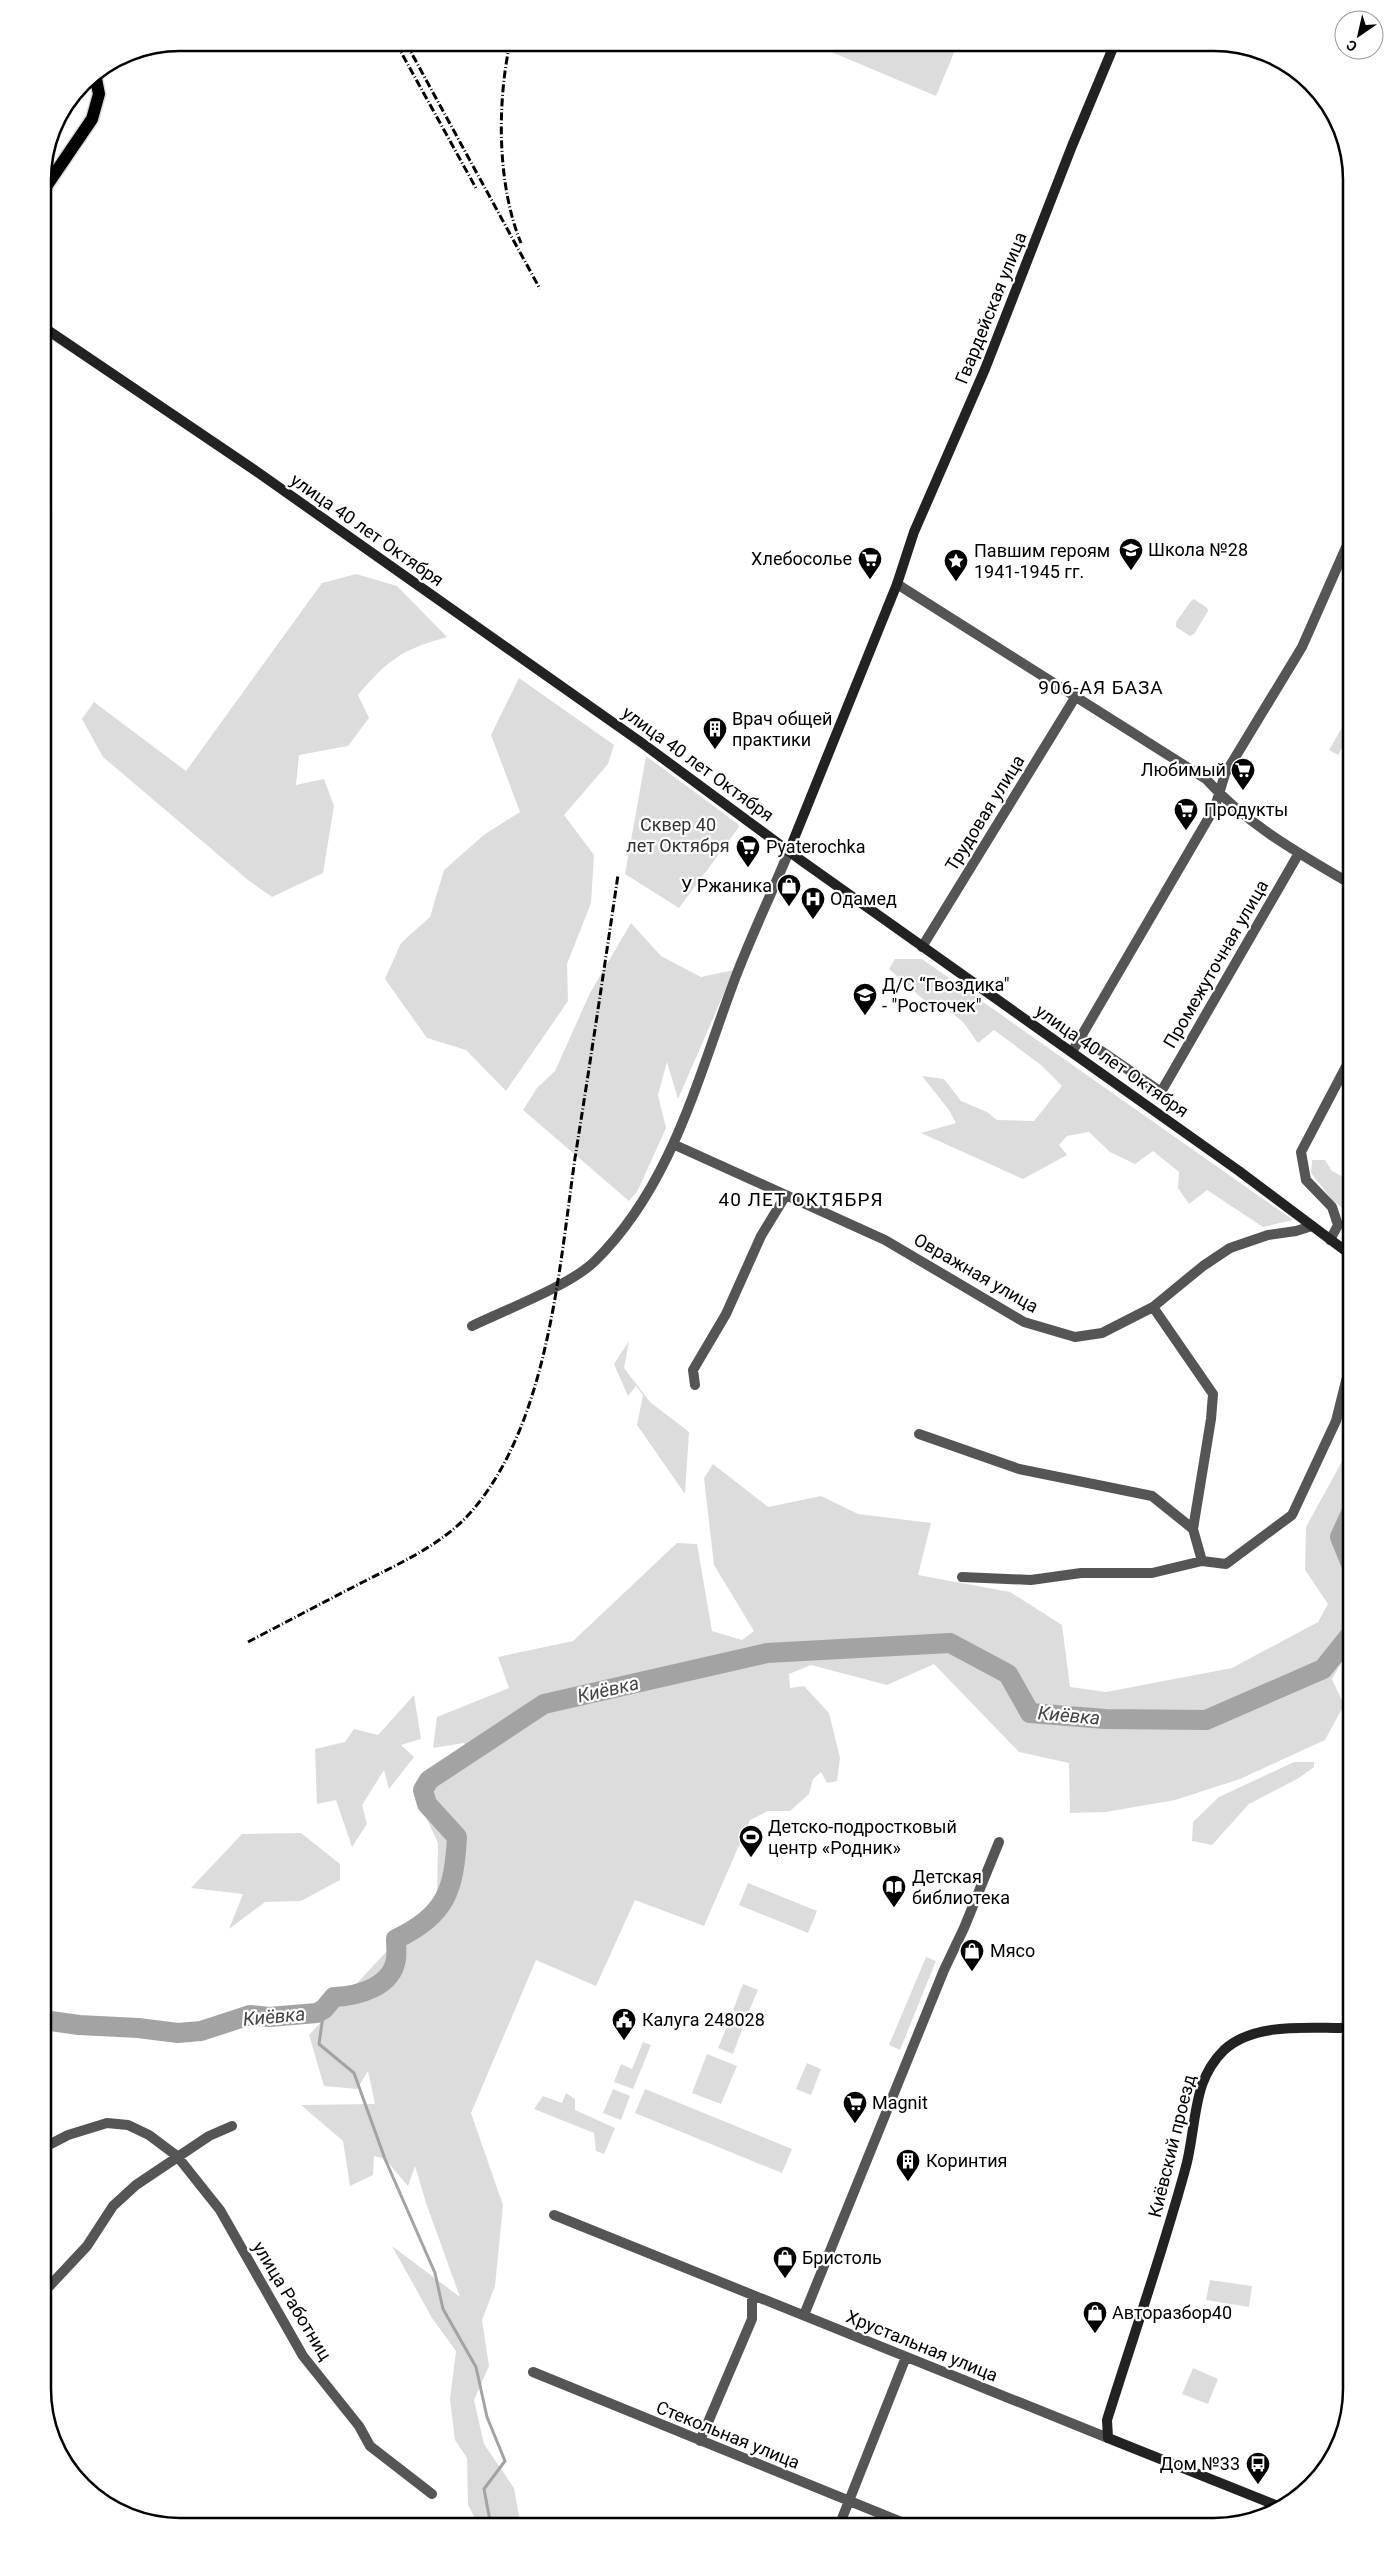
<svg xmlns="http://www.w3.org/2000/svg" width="1394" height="2569" font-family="Roboto,sans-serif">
<rect width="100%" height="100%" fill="#fff"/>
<path fill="#dcdcdc" d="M833,43H958L936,96L829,51Z
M356,574L397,586L447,637C401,650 389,659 358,695L369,718L348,746L299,755L296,785L324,779L334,806L323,873L272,897L248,880L103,757L82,719L94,702L186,771L322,583Z
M1194,599L1207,608L1208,611L1194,634L1190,636L1176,627V622L1191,601Z
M519,678L614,745L608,764L564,815L594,855L591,903L567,964L568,1001L506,1091L466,1050L427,1038L385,979L401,943L430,917L444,870L485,834L520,812L491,735Z
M1351,712V733L1338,755L1329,750Z
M646,756L738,824L739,827L679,908L625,874Z
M631,923L661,956L701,977L734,970L678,1099L667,1062L658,1095L666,1128L638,1190L629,1201L523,1110L537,1088L555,1071L590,993Z
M895,959H922L1293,1220L1263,1227L1207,1190L1189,1204L1178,1188L1179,1172L1153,1151L1135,1164L1110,1152L1089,1132L1067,1136L1059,1145L1067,1155L1023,1179L921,1133L956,1123L949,1110L922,1076L944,1079L961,1101L987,1112L997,1120L1034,1121L1062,1086L1041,1065L994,1030L978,1043L963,1022L943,1006L925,1001L889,969Z
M1312,1160H1325L1332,1171L1351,1181V1240L1345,1234L1349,1219L1343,1208L1333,1201L1311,1173Z
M629,1341L624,1368L650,1402L689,1432L685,1494L637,1425L643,1395L636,1386L628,1396L614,1364Z
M1351,1445V1652H1348L1332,1679L1344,1705L1325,1740L1240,1779L1175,1800L1106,1812L1070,1813L1069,1763L1019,1752L934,1664L887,1685L811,1665L789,1674L790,1688L804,1686L829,1713L840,1758L837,1781L827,1783L821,1772L813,1779L809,1794L790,1811H768L750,1820L704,1926L635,1900L596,1986L536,1960L471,2113L503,2205L495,2286L482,2320L489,2366L474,2400L484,2444L514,2488L521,2526H479L468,2505L467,2458L455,2440L450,2399L456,2351L432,2318L392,2246L460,2297L426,2203L415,2166L408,2186L385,2159L374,2156L373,2175L350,2186L343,2141L301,2105L375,2104L368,2071L357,2089L324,2086L309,2035L437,1897L438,1843L416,1796L469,1753L464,1743L433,1748L437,1717L509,1688L498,1657L573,1641L677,1543L697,1544L712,1631L742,1640L754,1631L714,1565L704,1478L713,1464L768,1507L821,1496L858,1514L931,1523L918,1575L1010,1592L1062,1625L1070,1687L1106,1692L1232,1668L1318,1622L1328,1604L1305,1570L1306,1527Z
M414,1695L421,1739L401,1745L414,1757L389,1789L384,1770L362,1805L367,1824L352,1847L336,1800L317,1804L315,1749L345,1742L354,1729L378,1735Z
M1294,1762H1314V1767L1299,1778L1249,1804L1212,1845L1192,1841L1193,1822L1219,1797Z
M301,1833L340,1864V1880L301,1901L265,1902L229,1929L243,1894L191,1888L242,1834Z
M748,1883L817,1911L808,1933L739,1905Z
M926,1957L936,1961L900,2050L889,2045Z
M743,1984L758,1990L747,2016L733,2010Z
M729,2021L743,2027L733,2054L718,2048Z
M643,2042L651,2045L633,2089L614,2082L621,2064L632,2069Z
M707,2054L737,2066L721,2104L692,2093Z
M807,2063L821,2069L811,2095L796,2089Z
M613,2089L630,2096L621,2120L603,2113Z
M645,2089L792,2149L782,2173L635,2113Z
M566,2093L575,2099V2110L615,2128L604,2154L596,2151L594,2133L534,2109L543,2096L562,2103Z
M1210,2280L1252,2286L1249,2307L1206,2300Z
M1193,2368L1218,2379L1208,2404L1182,2394Z"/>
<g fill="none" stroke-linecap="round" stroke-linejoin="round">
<path stroke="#a3a3a3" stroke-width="3" d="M324,2009L319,2044L354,2073L385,2159L435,2273L443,2309L476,2367L487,2417L505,2461L484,2489L491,2526"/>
<path stroke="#a3a3a3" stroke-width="20" d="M1351,1564L1340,1537L1351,1513
M43,2020L79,2025L138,2028L178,2033L201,2031L250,2015L269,2017L317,2013L324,2009L334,1997C358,1996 392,1987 396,1959C397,1952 396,1945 396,1939C447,1915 454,1889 457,1837L427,1804L423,1790L429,1780L544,1704L767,1653L950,1643L1008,1674L1030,1713L1105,1719L1206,1720L1323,1669L1351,1634"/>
<defs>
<path id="primary" d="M43,191L92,119L99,94L95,74"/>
</defs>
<use href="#primary" stroke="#dbdbdb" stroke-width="15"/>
<path stroke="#555" stroke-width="10" d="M897,584L1206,779C1246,824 1300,854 1351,884
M922,947L1076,696
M1079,1036L1161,1092L1299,853
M1072,1052L1215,807L1225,774L1302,647L1351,536
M675,1145L885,1240L1024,1322L1075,1337L1102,1333L1153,1307L1203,1266L1230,1248L1268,1235L1296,1231L1312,1226
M1330,1240L1338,1225L1332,1207L1306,1180L1301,1152L1351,1057
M1153,1307L1213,1394L1211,1419L1193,1529L1202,1561
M472,1326C505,1310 571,1285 595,1261C673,1184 698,1076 736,976C752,934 772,893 789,851
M695,1385L693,1370L726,1314L761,1236L786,1195
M919,1434L1019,1469L1152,1496L1193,1529
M962,1577L1031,1580L1081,1573H1152L1202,1561L1226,1564L1292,1515L1336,1421L1351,1361
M43,2148L68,2135L107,2123L128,2125L149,2135L177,2156L220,2210L303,2356L359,2426L370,2446L432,2494
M554,2215L1108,2438
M43,2293L87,2246L113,2206L136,2185L209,2136L232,2126
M804,2315L944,1970L964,1928L999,1842
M533,2372L911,2526
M700,2441L752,2319V2295
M839,2526L906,2357"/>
<path stroke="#222" stroke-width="10" d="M43,327L253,469L642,743L802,861L1239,1171L1351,1255
M789,851L897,584L914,532L985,369L1072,146L1115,43
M1278,2506L1108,2438L1107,2420C1133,2337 1162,2254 1185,2170C1193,2143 1193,2112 1202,2085C1207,2071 1214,2060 1224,2050C1253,2023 1305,2028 1341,2028L1351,2025"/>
<use href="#primary" stroke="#000" stroke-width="12"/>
<path stroke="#000" stroke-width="3" stroke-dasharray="8 2.5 1 2.5" stroke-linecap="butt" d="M396,43L477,190
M406,43L540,289
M510,43C497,103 497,185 521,243
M248,1642C286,1622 324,1602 363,1582C400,1563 442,1545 471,1512C548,1424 559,1270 575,1158C590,1064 604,970 618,875"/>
</g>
<defs>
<symbol id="school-pin" viewBox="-11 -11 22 30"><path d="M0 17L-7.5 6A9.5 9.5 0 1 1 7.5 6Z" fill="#000" stroke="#fff"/><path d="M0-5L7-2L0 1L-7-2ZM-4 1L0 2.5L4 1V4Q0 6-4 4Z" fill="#fff"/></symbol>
<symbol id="supermarket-pin" viewBox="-11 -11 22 30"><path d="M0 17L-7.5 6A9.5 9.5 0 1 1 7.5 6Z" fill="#000" stroke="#fff"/><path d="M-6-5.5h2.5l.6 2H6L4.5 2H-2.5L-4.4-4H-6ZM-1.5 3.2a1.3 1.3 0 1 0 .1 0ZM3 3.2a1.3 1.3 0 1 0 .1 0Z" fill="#fff"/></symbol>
<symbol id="sight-pin" viewBox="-11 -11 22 30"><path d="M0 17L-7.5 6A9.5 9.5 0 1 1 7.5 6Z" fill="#000" stroke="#fff"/><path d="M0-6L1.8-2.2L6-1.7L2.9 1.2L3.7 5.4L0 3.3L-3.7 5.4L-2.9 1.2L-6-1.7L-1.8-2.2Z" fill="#fff"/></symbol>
<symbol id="building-pin" viewBox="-11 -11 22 30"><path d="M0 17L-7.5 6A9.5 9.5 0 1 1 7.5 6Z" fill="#000" stroke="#fff"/><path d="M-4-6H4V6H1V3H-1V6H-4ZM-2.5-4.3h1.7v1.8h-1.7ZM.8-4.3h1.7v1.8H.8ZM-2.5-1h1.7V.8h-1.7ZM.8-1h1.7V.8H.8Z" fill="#fff"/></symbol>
<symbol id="shop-pin" viewBox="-11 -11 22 30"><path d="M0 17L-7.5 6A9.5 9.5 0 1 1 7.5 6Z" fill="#000" stroke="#fff"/><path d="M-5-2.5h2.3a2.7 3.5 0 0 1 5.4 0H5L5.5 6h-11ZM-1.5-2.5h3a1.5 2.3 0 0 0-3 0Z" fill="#fff"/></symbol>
<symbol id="hospital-pin" viewBox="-11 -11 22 30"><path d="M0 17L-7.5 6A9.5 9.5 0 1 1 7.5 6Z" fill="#000" stroke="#fff"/><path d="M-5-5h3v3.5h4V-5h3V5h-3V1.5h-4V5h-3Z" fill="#fff"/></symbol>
<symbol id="stadium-pin" viewBox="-11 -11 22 30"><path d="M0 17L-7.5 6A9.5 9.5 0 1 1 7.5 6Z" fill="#000" stroke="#fff"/><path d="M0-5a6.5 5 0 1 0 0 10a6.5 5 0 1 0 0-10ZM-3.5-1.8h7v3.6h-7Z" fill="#fff"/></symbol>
<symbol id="library-pin" viewBox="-11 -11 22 30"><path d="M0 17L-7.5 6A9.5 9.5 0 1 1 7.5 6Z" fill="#000" stroke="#fff"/><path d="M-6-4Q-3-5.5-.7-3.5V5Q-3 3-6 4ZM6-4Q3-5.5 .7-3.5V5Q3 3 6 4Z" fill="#fff"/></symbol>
<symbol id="civic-pin" viewBox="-11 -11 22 30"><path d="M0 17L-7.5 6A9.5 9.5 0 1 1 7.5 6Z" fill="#000" stroke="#fff"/><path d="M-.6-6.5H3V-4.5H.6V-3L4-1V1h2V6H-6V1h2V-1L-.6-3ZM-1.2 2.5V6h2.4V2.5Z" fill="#fff"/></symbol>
<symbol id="bus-pin" viewBox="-11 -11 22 30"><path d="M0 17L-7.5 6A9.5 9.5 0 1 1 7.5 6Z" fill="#000" stroke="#fff"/><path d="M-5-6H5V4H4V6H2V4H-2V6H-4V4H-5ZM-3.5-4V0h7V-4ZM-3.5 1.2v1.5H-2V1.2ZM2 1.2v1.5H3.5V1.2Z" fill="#fff"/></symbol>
</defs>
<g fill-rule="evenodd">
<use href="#school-pin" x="1117" y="536" width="28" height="38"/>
<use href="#supermarket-pin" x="856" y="545" width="28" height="38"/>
<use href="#sight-pin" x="942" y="547" width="28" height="38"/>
<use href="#building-pin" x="701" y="715" width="28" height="38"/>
<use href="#supermarket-pin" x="1229" y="756" width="28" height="38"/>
<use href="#supermarket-pin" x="1172" y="796" width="28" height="38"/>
<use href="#supermarket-pin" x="734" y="833" width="28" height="38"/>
<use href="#shop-pin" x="775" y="872" width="28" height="38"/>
<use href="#hospital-pin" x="799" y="885" width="28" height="38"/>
<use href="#school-pin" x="851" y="981" width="28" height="38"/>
<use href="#stadium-pin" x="737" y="1823" width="28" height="38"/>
<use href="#library-pin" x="880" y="1873" width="28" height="38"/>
<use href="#shop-pin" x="958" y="1937" width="28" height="38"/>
<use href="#civic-pin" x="610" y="2006" width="28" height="38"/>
<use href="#supermarket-pin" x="841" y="2089" width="28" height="38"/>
<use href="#building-pin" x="894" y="2147" width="28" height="38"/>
<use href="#shop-pin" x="771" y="2244" width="28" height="38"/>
<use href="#shop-pin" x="1081" y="2299" width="28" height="38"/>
<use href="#bus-pin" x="1244" y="2450" width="28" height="38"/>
</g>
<g text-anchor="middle" stroke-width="4.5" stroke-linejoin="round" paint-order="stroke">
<g font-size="18" fill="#000" stroke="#fff">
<text transform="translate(991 308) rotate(-68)" y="6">Гвардейская улица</text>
<text transform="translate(367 530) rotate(35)" y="6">улица 40 лет Октября</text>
<text transform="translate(698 764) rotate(36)" y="6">улица 40 лет Октября</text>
<text transform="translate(985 813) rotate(-58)" y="6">Трудовая улица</text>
<text transform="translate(1216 964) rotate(-60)" y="6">Промежуточная улица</text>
<text transform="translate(1112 1061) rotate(35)" y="6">улица 40 лет Октября</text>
<text transform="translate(976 1273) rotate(30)" y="6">Овражная улица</text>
<text transform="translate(1172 2146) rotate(-76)" y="6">Киёвский проезд</text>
<text transform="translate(292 2301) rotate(59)" y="6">улица Работниц</text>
<text transform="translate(922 2346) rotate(22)" y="6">Хрустальная улица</text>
<text transform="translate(728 2435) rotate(22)" y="6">Стекольная улица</text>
</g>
<g font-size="18" fill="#000" stroke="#fff" text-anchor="start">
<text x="1148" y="556">Школа №28</text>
<text x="974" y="557">Павшим героям<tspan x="974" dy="21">1941-1945 гг.</tspan></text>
<text x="852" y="565" text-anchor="end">Хлебосолье</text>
<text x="732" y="725">Врач общей<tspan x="732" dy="21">практики</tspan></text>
<text x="1226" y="776" text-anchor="end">Любимый</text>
<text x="1204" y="816">Продукты</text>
<text x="766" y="853">Pyaterochka</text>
<text x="772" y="892" text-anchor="end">У Ржаника</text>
<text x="830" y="905">Одамед</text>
<text x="882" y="991">Д/С “Гвоздика"<tspan x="882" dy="21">- "Росточек"</tspan></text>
<text x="768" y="1833">Детско-подростковый<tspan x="768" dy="21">центр «Родник»</tspan></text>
<text x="912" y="1883">Детская<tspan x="912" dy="21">библиотека</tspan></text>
<text x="990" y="1957">Мясо</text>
<text x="642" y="2026">Калуга 248028</text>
<text x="872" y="2109">Magnit</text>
<text x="926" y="2167">Коринтия</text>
<text x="802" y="2264">Бристоль</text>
<text x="1112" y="2319">Авторазбор40</text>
<text x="1240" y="2470" text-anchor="end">Дом №33</text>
</g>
<g font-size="18" fill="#333" stroke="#fff">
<text x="678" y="831">Сквер 40<tspan x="678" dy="21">лет Октября</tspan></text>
</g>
<g font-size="19" letter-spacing="1" fill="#000" stroke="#fff">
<text x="1101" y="694">906-АЯ БАЗА</text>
<text x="801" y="1206">40 ЛЕТ ОКТЯБРЯ</text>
</g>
<g font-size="19" font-style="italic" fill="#444" stroke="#fff">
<text transform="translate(608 1689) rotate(-13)" y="7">Киёвка</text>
<text transform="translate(1069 1715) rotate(5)" y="7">Киёвка</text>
<text transform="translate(274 2016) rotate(-5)" y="7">Киёвка</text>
</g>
</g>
<path d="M0 0H1394V2569H0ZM180 51H1214A129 129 0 0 1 1343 180V2389A129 129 0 0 1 1214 2518H180A129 129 0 0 1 51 2389V180A129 129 0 0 1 180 51Z" fill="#fff" fill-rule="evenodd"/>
<path fill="none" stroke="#000" stroke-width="2.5" d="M180 51H1214A129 129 0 0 1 1343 180V2389A129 129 0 0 1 1214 2518H180A129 129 0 0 1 51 2389V180A129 129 0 0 1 180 51Z"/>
<g transform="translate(1359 35) rotate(214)"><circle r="24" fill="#ffffff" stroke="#999999"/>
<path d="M0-4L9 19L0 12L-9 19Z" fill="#000000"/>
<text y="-8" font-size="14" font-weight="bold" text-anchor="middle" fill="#000000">С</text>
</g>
</svg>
